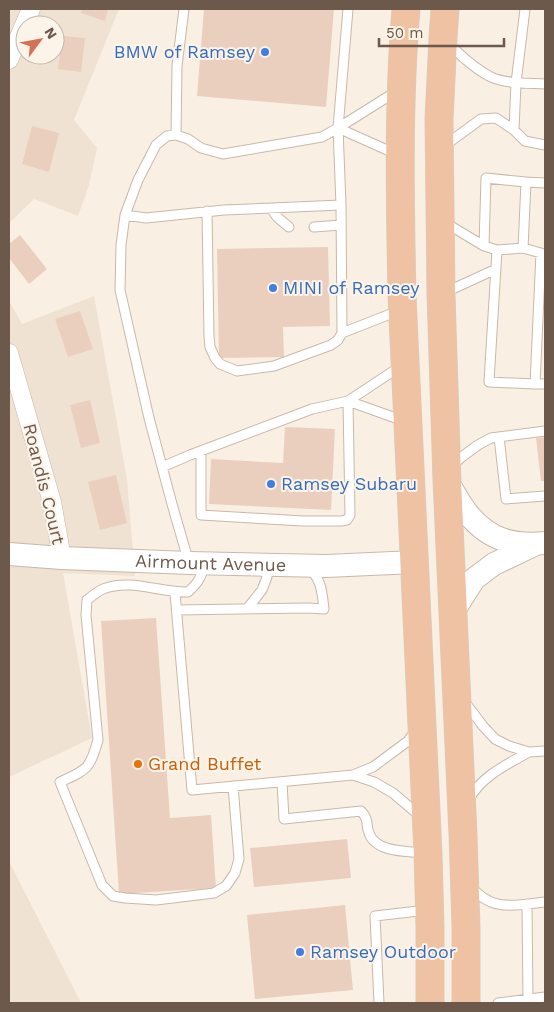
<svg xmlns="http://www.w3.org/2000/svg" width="554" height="1012" font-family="'Work Sans',sans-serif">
<rect width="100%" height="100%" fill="#f9f0e3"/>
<path fill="#efe2d2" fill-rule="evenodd" d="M9,9H119L74,120L97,148L89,185L78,216L34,199L9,223ZM25,25H55V55H25Z
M94,296L127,479L135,576L63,573L92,738L9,777V301L22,324Z
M9,861L81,1003H9Z"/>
<path fill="#ebcfbe" d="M82,9H108L105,21L81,13Z
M204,9H334L326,107L197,96Z
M62,36L85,38L81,72L58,69Z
M32,126L59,133L49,172L22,164Z
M20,235L47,269L29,284L9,258V244Z
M328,247L330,326L283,327L284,357L219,358L217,249Z
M80,311L93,349L68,357L55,319Z
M90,400L100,443L81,448L70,405Z
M285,427L335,429L331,510L209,504L211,459L283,463Z
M545,437V481H541L536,438Z
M116,475L127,523L100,530L88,482Z
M156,618L170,818L211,815L216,888L119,894L101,621Z
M347,839L351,878L254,887L250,848Z
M345,905L353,990L255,999L247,915Z"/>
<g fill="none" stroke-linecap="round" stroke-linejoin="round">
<defs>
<path id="service" d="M448,43C461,56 475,69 491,77C506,84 529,83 545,84
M514,130L516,83L525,9
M176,135L177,66L184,9
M444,146L481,119L496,118L514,130L525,141L545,145
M396,154L338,128L397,91
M271,208L277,217L289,227
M207,211L209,336L210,347L215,358L220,364L237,371L274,366L331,345L338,340L342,333L341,205L338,128L348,9
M125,215L138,180L156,145L167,136L176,135L188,139L201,148L223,154L322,137L338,128
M444,222L484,246L497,250L489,382L535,384L541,253L523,248L497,250
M314,227L341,225
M484,246L486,178L526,182
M523,248L526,182L545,183
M446,292L496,269
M342,333L398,311
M401,366L348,401L404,421
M535,384H545
M499,437L506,499L545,496
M452,466L463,456L478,445L491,438L545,431
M162,467L190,455L312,409L348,401L350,515L347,520L341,521H303L201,515V451
M189,563L172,504L149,418L120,290L121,245L125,215L146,218L224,210L341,205
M204,563C202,577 198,583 188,592C160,593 131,578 103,589C98,591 92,596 87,600L86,615L98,740C90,770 86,770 60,782L102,885L113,896L125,898L156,900L214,893L226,886L235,873L239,859L233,786
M175,593L192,790L353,775L373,767L408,741L415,731
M247,609L262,590L267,577L265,564
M177,610L309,608L324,609C322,593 322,581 310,569
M464,701L483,726L495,739L509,746L529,752L545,751
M353,775L374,782L393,793L420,816
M282,782L284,819L361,811C370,821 365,823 369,833C376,853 407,851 425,853
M469,799C482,776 506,765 529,752
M470,885C491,913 516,905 545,902
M527,904L528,999
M379,1003L375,916L427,910
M498,1003L545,997"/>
<path id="minor" d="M9,60L31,9
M9,353L52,502L62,558"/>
<g id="tertiary">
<path d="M447,481C454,492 460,504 468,514C489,540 513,546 545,543"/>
<path id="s1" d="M9,554L62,558L189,563L326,566L415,562"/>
<path d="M453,612L474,579L494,564L534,545"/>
</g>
<path id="trunk" d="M406,9C398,104 400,200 402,296L428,854L430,927V1003
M445,9L443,38L439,119L441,294L447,481L463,835L466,927V1003"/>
</defs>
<use href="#service" stroke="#c8b8ab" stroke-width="11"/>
<use href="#minor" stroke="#c8b8ab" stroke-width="19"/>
<use href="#tertiary" stroke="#c8b8ab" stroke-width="24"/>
<use href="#trunk" stroke="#d6d0cd" stroke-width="29"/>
<use href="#service" stroke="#fff" stroke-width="9"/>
<use href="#minor" stroke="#fff" stroke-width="18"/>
<use href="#tertiary" stroke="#fff" stroke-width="22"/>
<use href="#trunk" stroke="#eec2a2" stroke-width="28"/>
</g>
<g fill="#3f7fe0" stroke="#fcf4e8" stroke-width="2">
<circle cx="265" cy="52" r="5"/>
<circle cx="273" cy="288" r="5"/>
<circle cx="271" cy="484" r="5"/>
<circle cx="300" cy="952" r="5"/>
</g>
<circle fill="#e8710a" stroke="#fcf4e8" stroke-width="2" cx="138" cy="764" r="5"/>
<g text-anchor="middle" stroke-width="4" stroke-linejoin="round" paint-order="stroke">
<g font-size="18" fill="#366cbe" stroke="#fcf4e8" text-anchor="start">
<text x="255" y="58" text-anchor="end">BMW of Ramsey</text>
<text x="283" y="294">MINI of Ramsey</text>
<text x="281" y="490">Ramsey Subaru</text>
<text x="310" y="958">Ramsey Outdoor</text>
</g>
<g font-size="18" fill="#6d584c" stroke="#fcf4e8">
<text transform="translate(44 484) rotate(76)" y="6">Roandis Court</text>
<text dy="6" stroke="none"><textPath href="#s1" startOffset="202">Airmount Avenue</textPath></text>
</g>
<g font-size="18" fill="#c56008" stroke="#fcf4e8" text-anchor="start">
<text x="148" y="770">Grand Buffet</text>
</g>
</g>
<rect width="554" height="1012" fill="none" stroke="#6d584c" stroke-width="20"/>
<g transform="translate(40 40) rotate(58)"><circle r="24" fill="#fcf4e8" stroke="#c3b6aa"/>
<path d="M0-4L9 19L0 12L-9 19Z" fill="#d47156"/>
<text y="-8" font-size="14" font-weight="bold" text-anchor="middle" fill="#6d584c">N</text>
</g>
<path d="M379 38v8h125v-8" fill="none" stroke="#6d584c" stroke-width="2.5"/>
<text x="386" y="38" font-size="15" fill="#6d584c" stroke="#fcf4e8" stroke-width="4" paint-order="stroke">50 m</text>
</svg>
